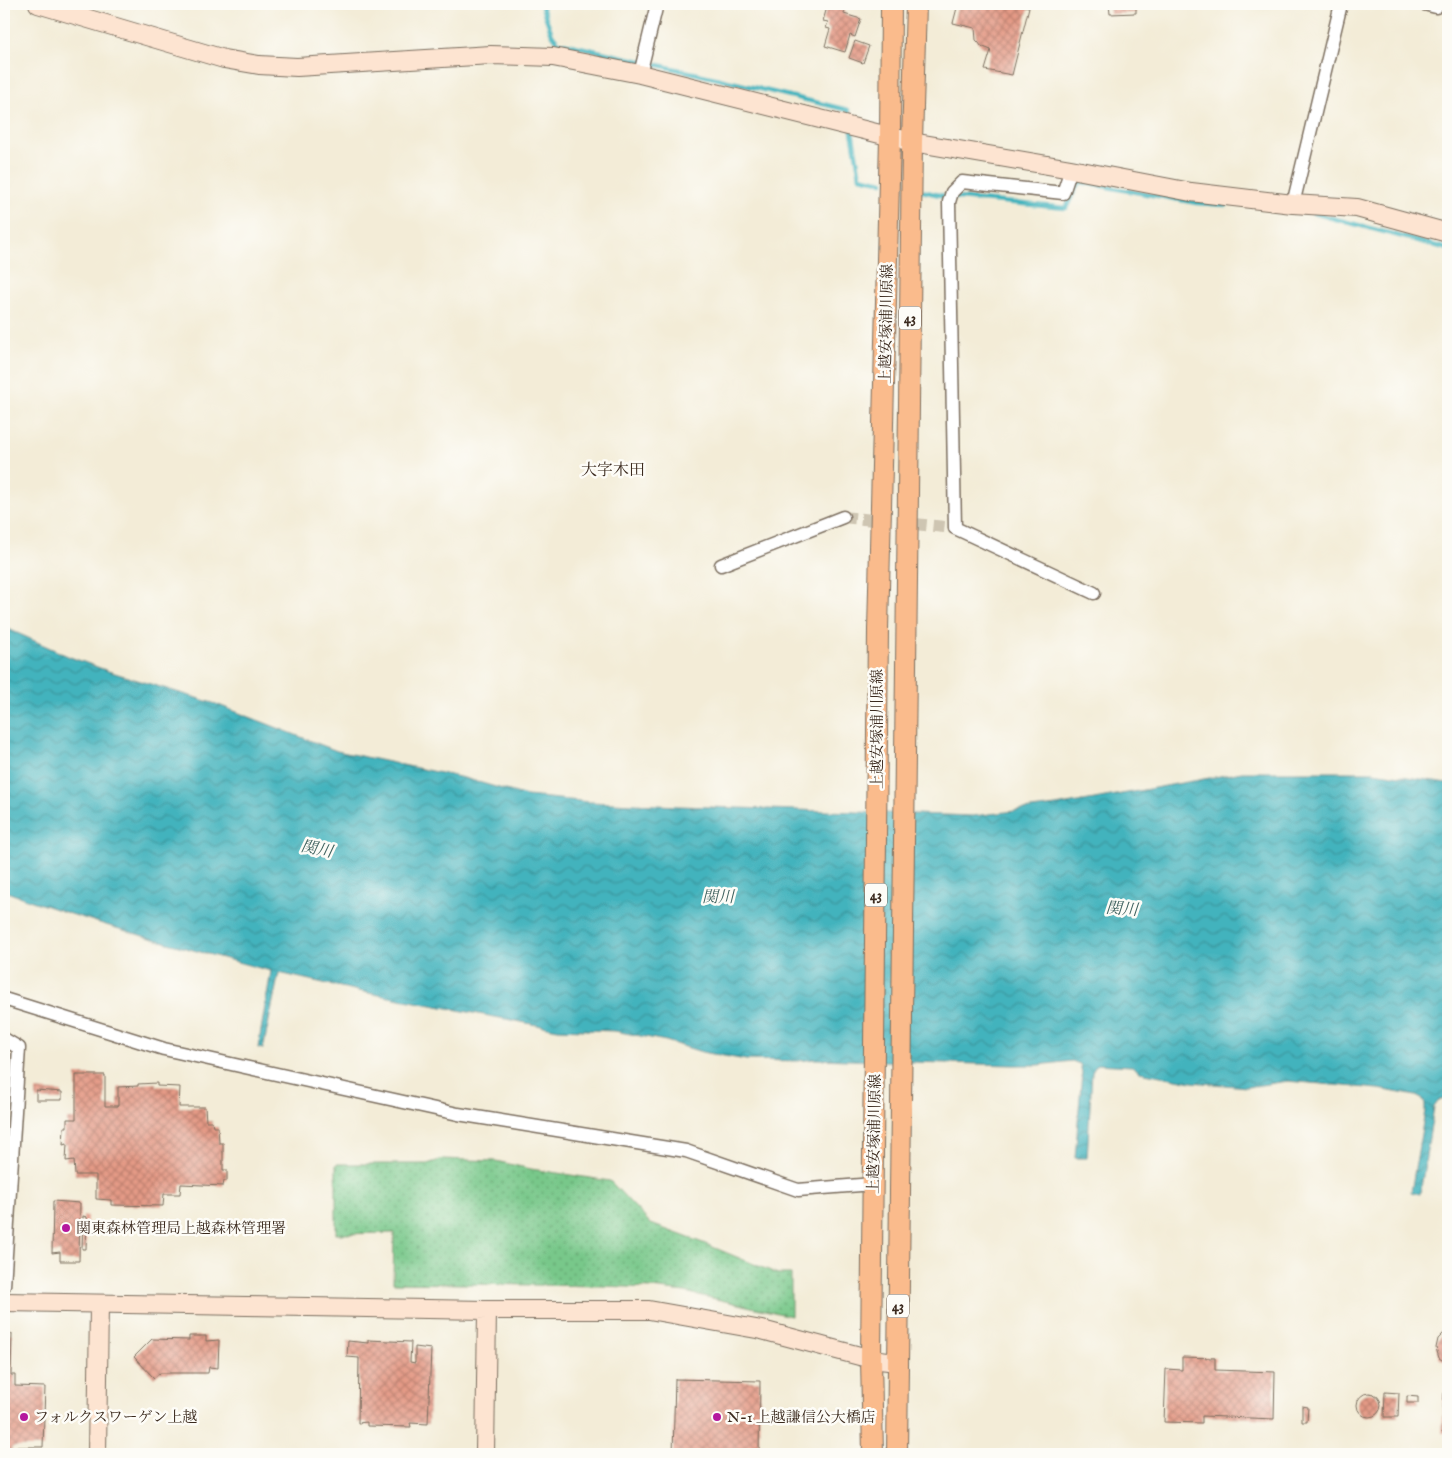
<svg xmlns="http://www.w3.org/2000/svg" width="1452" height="1458" font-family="'IM FELL English','Noto Serif JP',serif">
<defs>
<pattern id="park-dots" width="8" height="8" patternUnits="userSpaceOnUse" patternTransform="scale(1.25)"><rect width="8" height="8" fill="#78c88a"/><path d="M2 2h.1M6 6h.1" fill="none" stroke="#64a370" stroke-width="1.8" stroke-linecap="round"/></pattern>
<pattern id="water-waves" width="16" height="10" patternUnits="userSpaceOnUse" patternTransform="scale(1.25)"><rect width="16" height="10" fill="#43b3bd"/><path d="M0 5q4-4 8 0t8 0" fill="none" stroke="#399299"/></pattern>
<pattern id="building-cross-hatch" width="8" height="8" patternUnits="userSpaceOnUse" patternTransform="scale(1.25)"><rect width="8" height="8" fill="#e49a86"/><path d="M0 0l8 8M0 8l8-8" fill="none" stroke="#ba7e6d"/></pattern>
</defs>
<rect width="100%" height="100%" fill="#fdfcf7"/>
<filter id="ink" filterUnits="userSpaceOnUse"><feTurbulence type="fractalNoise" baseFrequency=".02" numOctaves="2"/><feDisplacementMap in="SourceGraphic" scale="10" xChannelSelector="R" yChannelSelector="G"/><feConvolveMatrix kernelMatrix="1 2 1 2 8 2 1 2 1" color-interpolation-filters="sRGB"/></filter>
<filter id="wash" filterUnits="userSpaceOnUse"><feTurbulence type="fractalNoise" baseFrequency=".0096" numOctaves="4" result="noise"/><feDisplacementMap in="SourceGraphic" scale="20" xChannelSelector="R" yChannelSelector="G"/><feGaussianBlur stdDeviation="1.12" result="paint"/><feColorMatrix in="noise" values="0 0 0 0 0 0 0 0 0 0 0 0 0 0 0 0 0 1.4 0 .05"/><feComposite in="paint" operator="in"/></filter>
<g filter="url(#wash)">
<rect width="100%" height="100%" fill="#f3ecd7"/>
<path fill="url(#park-dots)" stroke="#5a7954" d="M443,1159L496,1161L531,1169L610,1181L651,1224L703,1243L778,1274H791V1316L685,1292L651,1288L602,1286L393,1283L394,1233L336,1234V1164H427Z"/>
<path fill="url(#water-waves)" stroke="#3f6e6e" d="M4,627L70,657L108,671L216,704L337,751L464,778L527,796L590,802L679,806L973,816L1056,806L1242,772H1373L1448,783V1098L1440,1099L1434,1107L1420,1194L1411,1192L1425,1111V1104L1422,1099L1416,1096L1379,1089L1288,1081L1247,1087L1192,1082L1140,1072L1132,1066L1097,1064L1092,1072L1087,1158H1075L1082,1072L1080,1064L1072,1061L1038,1065H1012L816,1059L797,1061L746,1060L702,1052L666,1041L615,1031L558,1029L363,992L279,973L263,1049L258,1048L271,971C181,947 91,923 4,891Z"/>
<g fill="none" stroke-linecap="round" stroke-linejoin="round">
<path stroke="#43b3bd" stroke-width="4.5" d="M541,4L552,34L558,42L715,78L848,110L850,121
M852,131L860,177L883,182
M918,190L948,197L1066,208L1079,182L1197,203L1226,205
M1313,213L1448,249"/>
</g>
<g id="blocks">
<path fill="url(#building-cross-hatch)" d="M835,4H847L844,14L861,19L855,37L850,35L845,52L825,46L830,29L826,28L828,22L823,21L827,7L834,9Z
M958,4H1015L1029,7L1012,75L985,70L991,50L981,46L979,43L976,40L975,28L953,23Z
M1109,4H1136V13L1110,14Z
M855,41L869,46L863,63L849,58Z
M76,1075H105V1106H118V1087L138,1086V1084L157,1083V1086L180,1087L179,1107H205L206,1121H212L213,1127H218L219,1143H223V1170H227V1181H224L223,1186L181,1184L180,1194H164L163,1206L111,1205V1200L96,1199V1175H75L74,1160L66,1161L67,1144L63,1145L64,1127H67V1119H76Z
M36,1090L62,1092V1100H36Z
M53,1201L80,1203L79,1261H60V1252L52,1253Z
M83,1216L87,1217L86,1249H82Z
M1448,1331V1364L1439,1358L1436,1348L1438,1339L1445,1332Z
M4,1334H12L11,1375H15V1386L45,1387L43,1447H12L11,1452H16V1454H4Z
M189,1336H206V1341L219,1340L218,1368L209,1367L208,1373H160L154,1378L134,1357L152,1339L189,1340Z
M368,1340L411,1342L410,1362L415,1363V1347L431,1349L428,1424L410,1423L411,1427L367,1426V1422L358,1423L359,1358L347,1357L348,1341L368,1343Z
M1182,1357L1215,1358V1370L1275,1372L1274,1419L1202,1416V1423L1164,1422L1166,1369L1182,1370Z
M675,1379L760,1381L759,1454H673Z
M1385,1392L1399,1393L1398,1417H1384Z
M1357 1405a12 12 0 1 1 24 0a12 12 0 1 1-24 0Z
M1444,1393H1448V1433H1442Z
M1407,1396L1418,1397V1403H1407Z
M1302,1406L1308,1407L1307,1422H1302Z"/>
</g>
</g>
<g filter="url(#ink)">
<use href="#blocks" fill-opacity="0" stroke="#7b6e5f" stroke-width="1"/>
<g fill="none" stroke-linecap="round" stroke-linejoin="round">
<path stroke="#cec5b2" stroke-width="12" stroke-dasharray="12 6" stroke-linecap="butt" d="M843,517L955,528"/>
<defs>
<path id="street" d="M1424,4L1436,7V4
M640,74L657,4
M1071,169L1063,193L962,182L952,192L949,202L955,528L1094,593
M1293,204L1341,4
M721,565L843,517
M4,999L164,1049L240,1066L458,1114L686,1151L798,1190L873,1184
M4,1039L19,1048L4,1286"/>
<path id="secondary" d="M38,4L224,59L259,65L297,67L491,55L553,57L640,74L912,142L1071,169L1191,192L1293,204L1357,208L1448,233
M4,1302L487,1310H649L762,1330L871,1359L897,1362
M97,1454L99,1304
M485,1454L487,1310"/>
<path id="primary" d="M873,1454L871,1359L878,630L890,137L891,4
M897,1454L912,142L916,4"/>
</defs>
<use href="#street" stroke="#7b6e5f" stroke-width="15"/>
<use href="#secondary" stroke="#7b6e5f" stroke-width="20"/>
<use href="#primary" stroke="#7b6e5f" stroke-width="22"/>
<use href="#street" stroke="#fff" stroke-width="12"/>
<use href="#secondary" stroke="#fde4d1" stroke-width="18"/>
<use href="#primary" stroke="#fabb8c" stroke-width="20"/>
</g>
</g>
<g fill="#b5179e" stroke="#fdfcf7" stroke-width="2">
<circle cx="66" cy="1228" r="5"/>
<circle cx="24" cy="1417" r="5"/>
<circle cx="717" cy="1417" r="5"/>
</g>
<g text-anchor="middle" stroke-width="5" stroke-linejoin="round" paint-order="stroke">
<g fill="#fdfcf7" stroke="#75695f" stroke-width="1">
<rect x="899" y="306.5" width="22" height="23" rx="4"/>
<rect x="865" y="883.5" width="22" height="23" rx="4"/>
<rect x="887" y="1294.5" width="22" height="23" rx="4"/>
</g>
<g font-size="14" font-weight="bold" fill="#3b2a1e">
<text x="910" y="323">43</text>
<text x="876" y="900">43</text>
<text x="898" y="1311">43</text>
</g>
<g font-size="15" fill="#3b2a1e" stroke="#fdfcf7">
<text transform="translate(886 324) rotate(-89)" y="5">上越安塚浦川原線</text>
<text transform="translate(877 729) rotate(-90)" y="5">上越安塚浦川原線</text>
<text transform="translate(874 1134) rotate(-89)" y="5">上越安塚浦川原線</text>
</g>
<g font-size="15" fill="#3b2a1e" stroke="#fdfcf7" text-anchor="start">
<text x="76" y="1233">関東森林管理局上越森林管理署</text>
<text x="34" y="1422">フォルクスワーゲン上越</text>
<text x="727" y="1422">N-1 上越謙信公大橋店</text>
</g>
<g font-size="16" fill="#3b2a1e" stroke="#fdfcf7">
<text x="613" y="475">大字木田</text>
</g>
<g font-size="16" font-style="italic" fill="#3e615e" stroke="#fdfcf7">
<text transform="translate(317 848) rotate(11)" y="6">関川</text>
<text x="718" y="902">関川</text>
<text transform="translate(1122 908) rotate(4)" y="6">関川</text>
</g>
</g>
<rect width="1452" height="1458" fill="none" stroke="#fdfcf7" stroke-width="20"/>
</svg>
